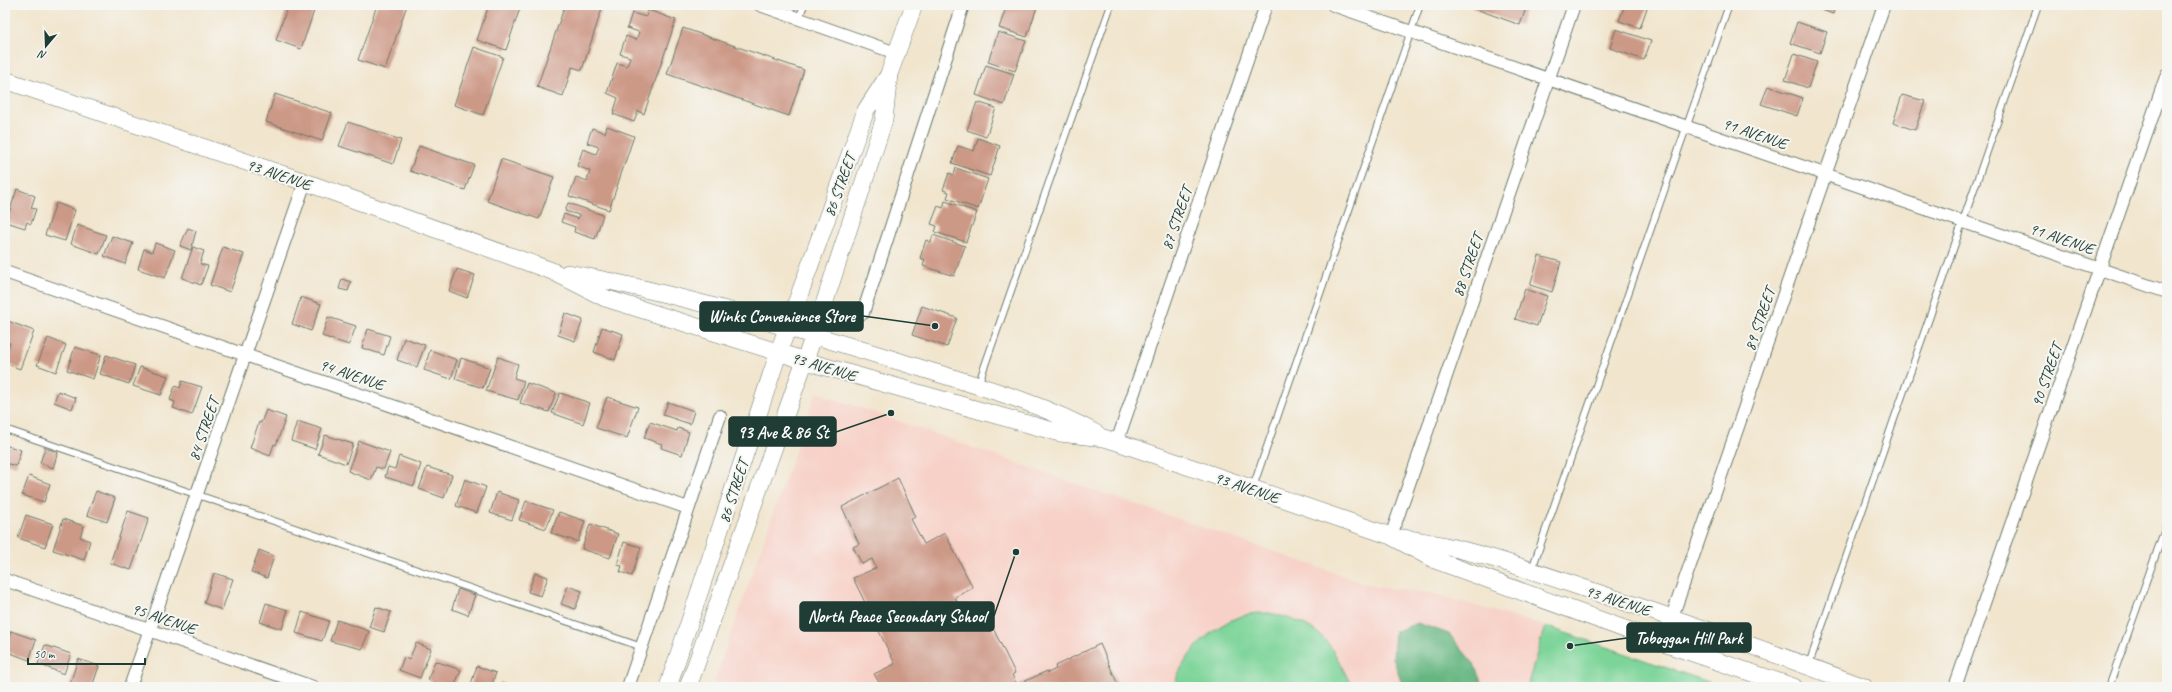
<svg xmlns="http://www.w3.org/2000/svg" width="2172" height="692" font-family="Caveat,sans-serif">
<rect width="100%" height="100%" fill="#f6f6f2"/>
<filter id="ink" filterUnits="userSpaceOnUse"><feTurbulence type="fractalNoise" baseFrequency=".025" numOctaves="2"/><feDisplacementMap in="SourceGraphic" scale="8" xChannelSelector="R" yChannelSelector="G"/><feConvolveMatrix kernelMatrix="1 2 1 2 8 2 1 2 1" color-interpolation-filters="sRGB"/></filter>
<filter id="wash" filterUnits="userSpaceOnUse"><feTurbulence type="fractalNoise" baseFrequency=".012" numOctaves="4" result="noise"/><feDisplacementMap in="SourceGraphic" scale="16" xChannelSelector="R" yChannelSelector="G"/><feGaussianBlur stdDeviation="0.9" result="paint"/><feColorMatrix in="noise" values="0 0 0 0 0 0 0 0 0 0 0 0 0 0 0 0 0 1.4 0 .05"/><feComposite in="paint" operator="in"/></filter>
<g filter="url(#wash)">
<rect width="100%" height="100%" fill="#f1e5cd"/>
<path fill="#f7d1c7" d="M816,392L1036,470L1376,587L1430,593L1545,626L1527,687H712Z"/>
<path fill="#7cd498" stroke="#4e8866" d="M1269,613C1324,626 1328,639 1352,687H1174C1181,656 1214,623 1245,615C1252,613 1262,613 1269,613Z
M1545,626L1723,687H1527Z"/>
<path fill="#65b680" stroke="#427a5a" d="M1417,623L1449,634L1474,664L1483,687H1403L1393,658L1395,632Z"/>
<g id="blocks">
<path fill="#cd9987" d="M288,5H316L301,49L276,40Z
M377,5H407L385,69L358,60Z
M489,5H521L506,50L477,40Z
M565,5H603L582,70L572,67L563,96L537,87Z
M1007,5L1037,7L1027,37L999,28Z
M1474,5H1527L1520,25L1473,8Z
M1625,5H1648L1640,28L1619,21Z
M1808,5H1836L1833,14Z
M648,10L676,20L644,114L638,111L634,122L613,114L618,98L607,93L617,63L627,66L630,57L620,54L626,36L636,40L639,32L627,28L632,13L646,17Z
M1797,22L1827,32L1820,53L1790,43Z
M683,28L804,70L789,116L667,74Z
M1616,29L1651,41L1644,60L1610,48Z
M998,32L1026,41L1015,71L988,62Z
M474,47L503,57L483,115L454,105Z
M1794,54L1817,62L1808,88L1785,80Z
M986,65L1014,74L1004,105L976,95Z
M1768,86L1803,98L1797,116L1761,104Z
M275,94L332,113L322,141L266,122Z
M1902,95L1925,101L1915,130L1893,123Z
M977,102L996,108L986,137L967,130Z
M348,122L401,140L393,164L339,146Z
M607,126L634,136L609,210L569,196L576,177L587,181L590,171L577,166L583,149L596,154L599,147L587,143L592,128L605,133Z
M978,138L1000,146L990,176L952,163L958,146L974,151Z
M419,146L474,165L465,190L410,171Z
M501,159L554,177L539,219L487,201Z
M956,168L988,179L978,209L947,198L949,192L943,190L949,173L954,175Z
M17,189L35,196L31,208L36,209L31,224L27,222L25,228L6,222Z
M945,201L977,212L966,242L935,232L937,226L931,224L938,206L943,208Z
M56,203L75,210L65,241L45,235Z
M568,203L603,215L595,239L574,232L575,227L561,222L564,214L578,219L579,215L565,211Z
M77,225L106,235L99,254L71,244Z
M188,228L196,231L191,250L180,246Z
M933,235L965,246L954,276L923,266L925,260L920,258L926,240L931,242Z
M112,236L133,243L125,264L104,256Z
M155,243L175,250L165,278L138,269L144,249L152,252Z
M193,247L204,251L200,264L208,266L201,285L182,278Z
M223,247L244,254L230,292L210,285Z
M1539,256L1561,262L1552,292L1530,285Z
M457,269L475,275L467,298L449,291Z
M342,279L351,282L348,291L339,289Z
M1525,289L1547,296L1537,326L1515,319Z
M301,297L321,304L311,331L292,324Z
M922,306L957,318L947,347L912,335Z
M565,313L583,320L575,341L558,335Z
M328,317L356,326L349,345L322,336Z
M8,321L34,331L20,369L5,363V355L10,343L5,341V329Z
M602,327L623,334L615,360L594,352Z
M368,329L390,336L384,355L362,348Z
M48,338L66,345L56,372L37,365Z
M404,338L425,345L417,367L397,360Z
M75,347L101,355L93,379L67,370Z
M430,350L457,360L451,379L424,370Z
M106,355L135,365L129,384L100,374Z
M498,357L518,364L514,378L524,381L518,400L486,391Z
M461,358L490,368L483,388L455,379Z
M140,367L168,376L161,395L133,386Z
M182,381L202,387L192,415L173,408L175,402L170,400L175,386L180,388Z
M527,383L556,393L549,412L520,403Z
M58,391L76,398L72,409L54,402Z
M560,393L590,403L583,424L552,413Z
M607,397L638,407L627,438L596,428Z
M668,402L694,411L690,424L663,415Z
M266,410L286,417L276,445L274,444L270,456L250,448L259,422L261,423Z
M297,421L322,429L315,449L291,441Z
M650,422L677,431L678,428L689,432L682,455L661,448L662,444L644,438Z
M325,435L353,444L346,464L318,454Z
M359,441L390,452L384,469L376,467L371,480L348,471Z
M5,445L21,450L16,466L5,463Z
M45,448L58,452L53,468L40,463Z
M399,456L421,464L414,486L385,477L388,467L395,469Z
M427,467L452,475L444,498L419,489Z
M29,476L50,484L44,502L22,495Z
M898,478L916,517L911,519L924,544L945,533L973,588L955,597L969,628L988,618L1015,673L1012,675L1017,685L1047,671L1048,673L1056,669L1055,666L1100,644L1119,687H874L880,684L874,674L895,664L853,578L876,568L872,559L862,564L853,547L859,544L842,507Z
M465,479L486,487L477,513L456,506Z
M96,491L115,498L107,522L87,515Z
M497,492L519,500L512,520L490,513Z
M526,501L553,510L546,529L519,520Z
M128,511L149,518L131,570L110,563Z
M559,512L585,521L578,542L551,533Z
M26,515L53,524L45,547L18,538Z
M63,519L84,526L80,537L90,541L84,560L53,550Z
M590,524L618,534L610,558L582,549Z
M624,542L641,547L632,576L620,572L622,566L617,565Z
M259,550L274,556L267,578L251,572Z
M214,573L233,579L222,610L204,603Z
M535,573L548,577L541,596L528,592Z
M568,586L582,591L575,609L561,604Z
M458,589L475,595L468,615L452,609Z
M266,603L288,610L282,629L260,622Z
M376,607L391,612L384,632L369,627Z
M302,612L329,621L322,641L296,633Z
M337,620L369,631L362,649L330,641Z
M11,631L36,640L29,660L5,651Z
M416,643L431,649L420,678L399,670L404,657L409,660Z
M45,645L71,654L64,674L38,664Z
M78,659L99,666L92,687H69Z
M435,661L461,670L454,687H447L428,680Z
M477,666L496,673L491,687H470Z
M501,683L514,687H500Z"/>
</g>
</g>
<g filter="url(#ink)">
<use href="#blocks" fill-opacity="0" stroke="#68786a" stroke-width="1"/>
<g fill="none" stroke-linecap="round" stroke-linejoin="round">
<defs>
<path id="lane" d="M799,18L804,5
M978,385L1111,5
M5,429L642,647
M1253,487L1420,5
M1532,569L1729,5
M1809,664L2038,5
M2109,687L2167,523"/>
<path id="street" d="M760,5L896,53
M1333,5L2167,292
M5,272L688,508
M863,313L963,5
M1117,442L1266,5
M1391,536L1574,5
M5,580L313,687
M1663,643L1884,5
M130,687L305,182
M628,687L720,416
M1955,687L2167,74"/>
<path id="secondary" d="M5,80L305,182L552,271L605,298L819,365L971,408L1060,433L1104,438L1117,442L1391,536L1435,560L1663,643L1794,687
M568,273C682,294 791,328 901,362C967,383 1036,400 1097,434
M1402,538C1467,547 1530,570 1592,591C1683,621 1774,653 1864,687
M668,687L779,351L866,110L888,76
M688,687L814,335L884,120L889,74L914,5"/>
</defs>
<use href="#lane" stroke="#68786a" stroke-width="8"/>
<use href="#street" stroke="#68786a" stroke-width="14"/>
<use href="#secondary" stroke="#68786a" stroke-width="18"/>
<use href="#lane" stroke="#fff" stroke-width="6"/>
<use href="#street" stroke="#fff" stroke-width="12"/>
<use href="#secondary" stroke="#fff" stroke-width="17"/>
</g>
</g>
<g text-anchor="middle" stroke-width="4" stroke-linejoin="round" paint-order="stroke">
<g font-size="16" fill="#1f3d34" stroke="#f6f6f2">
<text transform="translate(1755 133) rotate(19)" y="6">91 AVENUE</text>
<text transform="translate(279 174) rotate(19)" y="6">93 AVENUE</text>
<text transform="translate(839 185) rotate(-70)" y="6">86 STREET</text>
<text transform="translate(1176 218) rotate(-71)" y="6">87 STREET</text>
<text transform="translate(2062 238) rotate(19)" y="6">91 AVENUE</text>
<text transform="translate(1467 265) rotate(-71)" y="6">88 STREET</text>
<text transform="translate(1759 319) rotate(-71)" y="6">89 STREET</text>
<text transform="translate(824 366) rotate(17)" y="6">93 AVENUE</text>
<text transform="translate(352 374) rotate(19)" y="6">94 AVENUE</text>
<text transform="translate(2046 375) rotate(-71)" y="6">90 STREET</text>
<text transform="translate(203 429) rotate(-71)" y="6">84 STREET</text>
<text transform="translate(1247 487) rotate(19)" y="6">93 AVENUE</text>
<text transform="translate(733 491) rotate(-72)" y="6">86 STREET</text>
<text transform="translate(1618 600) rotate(18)" y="6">93 AVENUE</text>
<text transform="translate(164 618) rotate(19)" y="6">95 AVENUE</text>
</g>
</g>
<path fill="none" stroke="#1f3d34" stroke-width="1.5" d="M935 326L863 316M891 413L836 432M1016 552L994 616M1570 646L1627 638"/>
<g fill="#1f3d34" stroke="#f6f6f2" stroke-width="1.5">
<circle cx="935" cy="326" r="4"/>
<circle cx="891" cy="413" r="4"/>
<circle cx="1016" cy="552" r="4"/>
<circle cx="1570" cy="646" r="4"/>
</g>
<g fill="#1f3d34" stroke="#1f3d34" stroke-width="1.5">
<rect x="700" y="302" width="163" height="29" rx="4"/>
<rect x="729" y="417" width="107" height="29" rx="4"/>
<rect x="800" y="602" width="194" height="29" rx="4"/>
<rect x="1627" y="623" width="124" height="29" rx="4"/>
</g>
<g font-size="17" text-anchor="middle" font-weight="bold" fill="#fff">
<text x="782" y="322">Winks Convenience Store</text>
<text x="783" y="438">93 Ave &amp; 86 St</text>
<text x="897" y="622">North Peace Secondary School</text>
<text x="1689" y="644">Toboggan Hill Park</text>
</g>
<rect width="2172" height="692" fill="none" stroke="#f6f6f2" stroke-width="20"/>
<g transform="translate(46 46) rotate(199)" stroke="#f6f6f2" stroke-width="3" paint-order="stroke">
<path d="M0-3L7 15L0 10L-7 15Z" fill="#1f3d34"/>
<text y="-6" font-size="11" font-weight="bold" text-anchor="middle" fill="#1f3d34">N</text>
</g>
<path d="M28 658v6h117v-6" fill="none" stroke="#1f3d34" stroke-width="2"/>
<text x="34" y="658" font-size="12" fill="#1f3d34" stroke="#f6f6f2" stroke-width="3" paint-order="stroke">50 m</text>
</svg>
